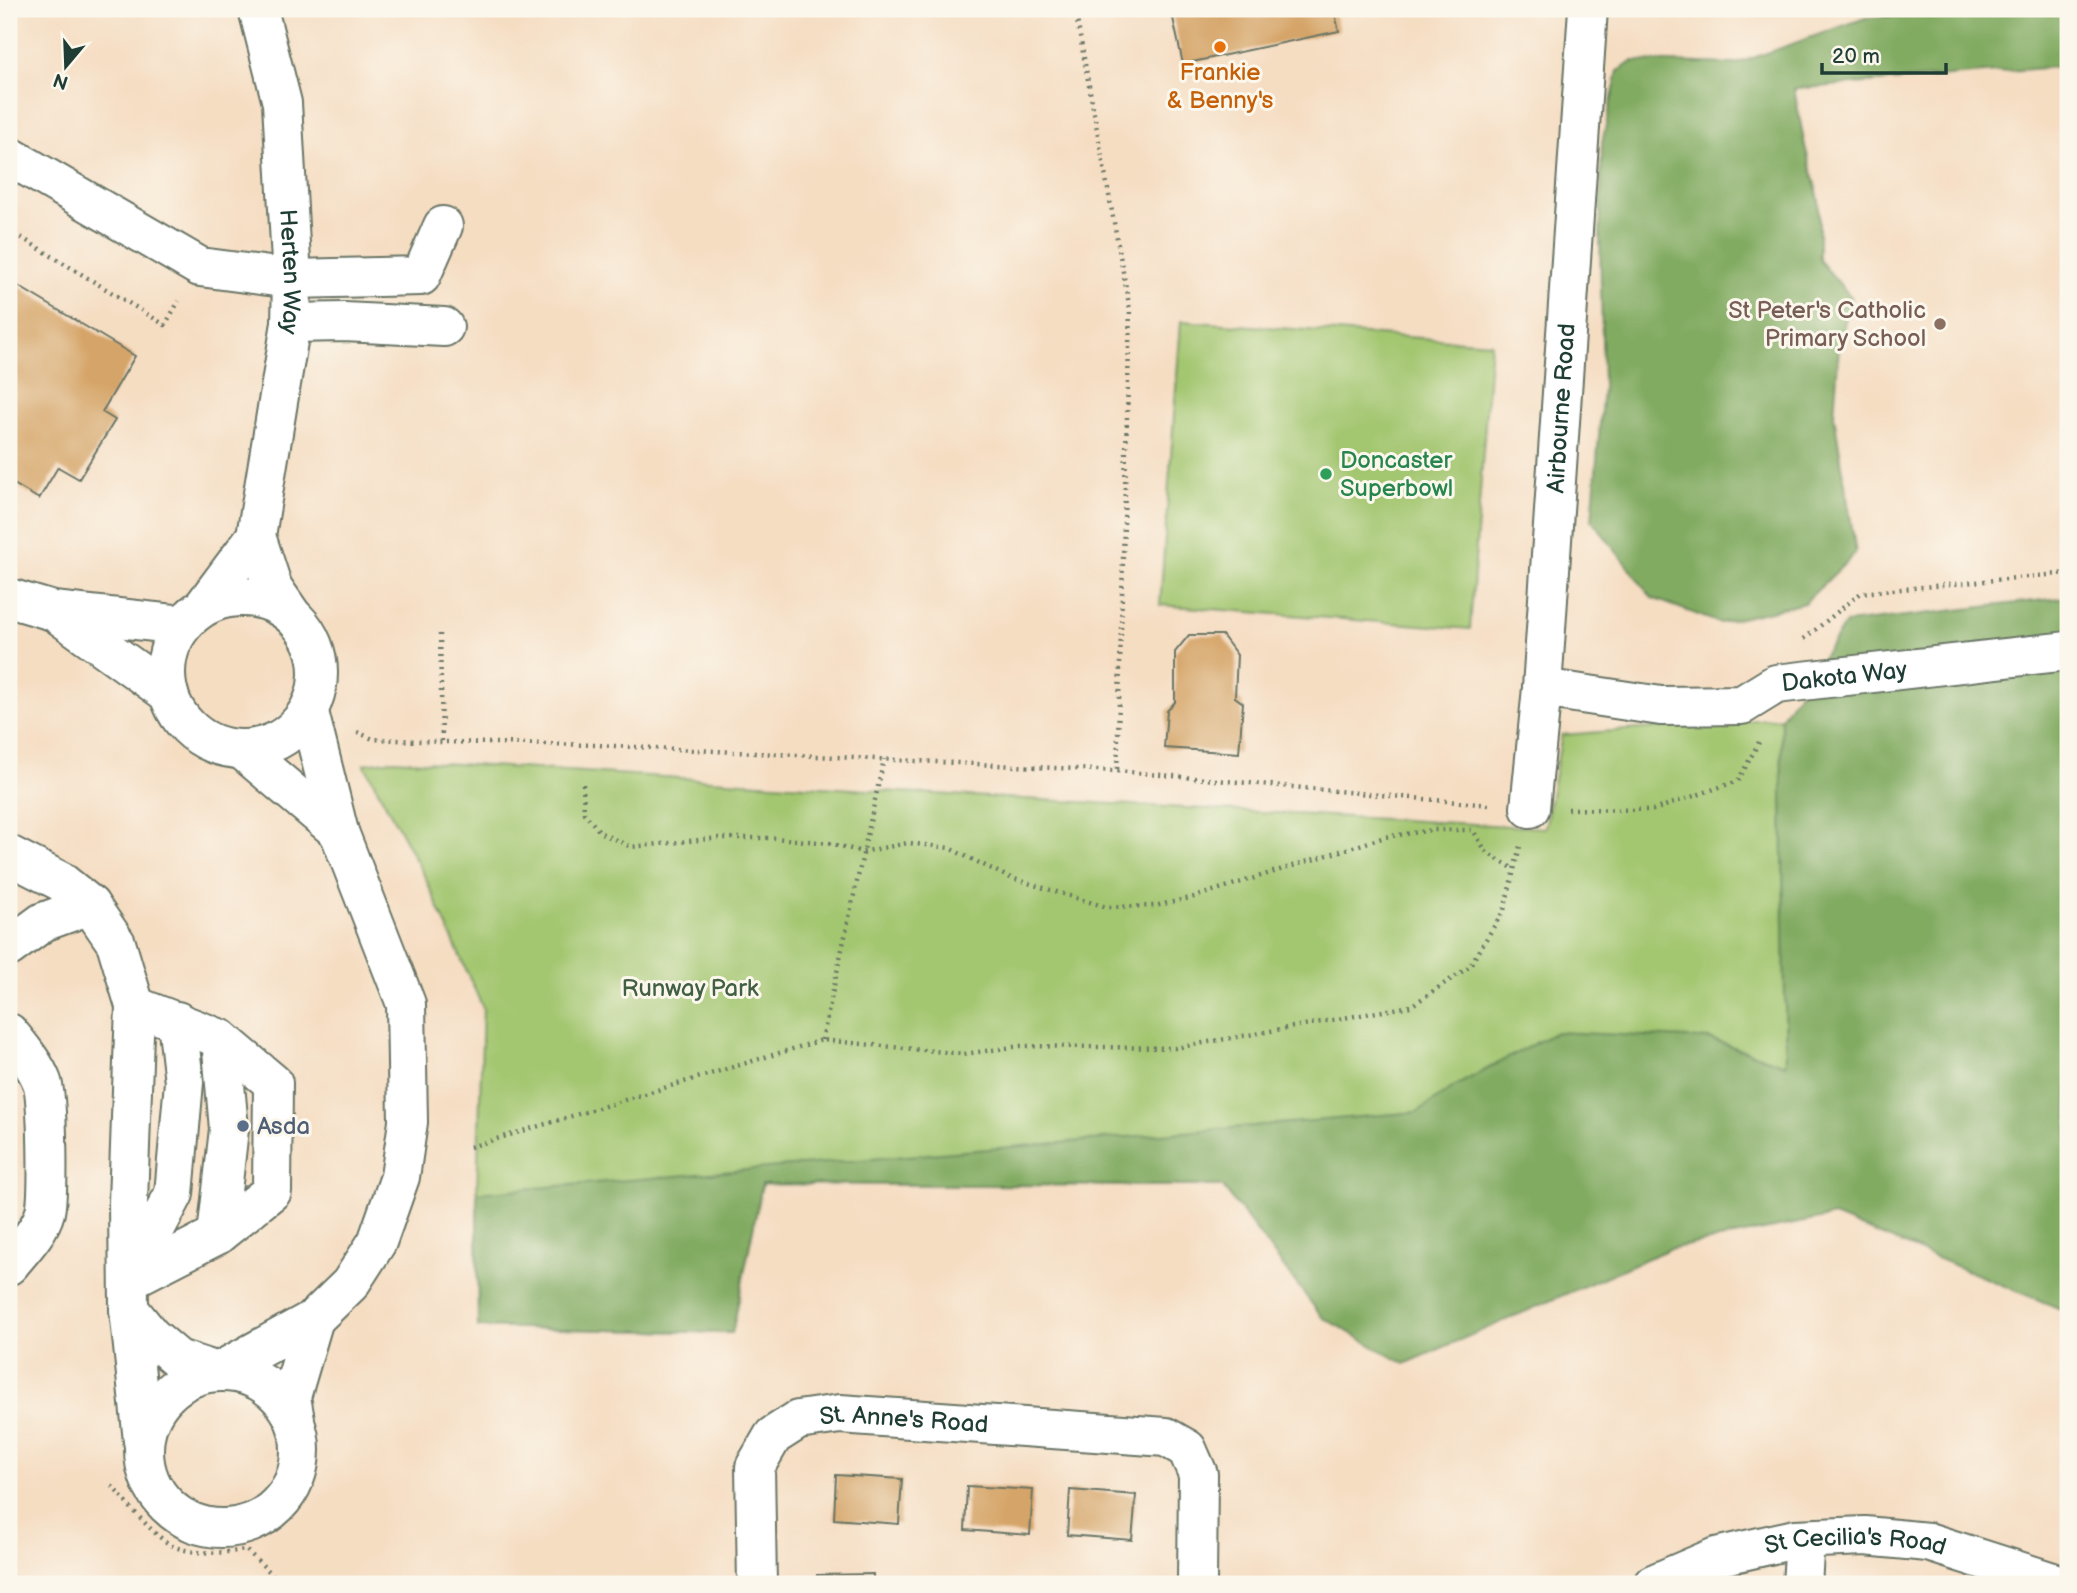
<svg xmlns="http://www.w3.org/2000/svg" width="2077" height="1593" font-family="'Balsamiq Sans',sans-serif">
<rect width="100%" height="100%" fill="#fbf7ec"/>
<filter id="ink" filterUnits="userSpaceOnUse"><feTurbulence type="fractalNoise" baseFrequency=".0143" numOctaves="2"/><feDisplacementMap in="SourceGraphic" scale="14" xChannelSelector="R" yChannelSelector="G"/><feConvolveMatrix kernelMatrix="1 2 1 2 8 2 1 2 1" color-interpolation-filters="sRGB"/></filter>
<filter id="wash" filterUnits="userSpaceOnUse"><feTurbulence type="fractalNoise" baseFrequency=".00686" numOctaves="4" result="noise"/><feDisplacementMap in="SourceGraphic" scale="28" xChannelSelector="R" yChannelSelector="G"/><feGaussianBlur stdDeviation="1.57" result="paint"/><feColorMatrix in="noise" values="0 0 0 0 0 0 0 0 0 0 0 0 0 0 0 0 0 1.4 0 .05"/><feComposite in="paint" operator="in"/></filter>
<g filter="url(#wash)">
<rect width="100%" height="100%" fill="#f5ddc2"/>
<path fill="#a3c66f" stroke="#618252" stroke-width="2" d="M1181,321L1491,343L1470,629L1160,605Z
M1781,718L1786,1065L1417,1112L1222,1186L762,1184L732,1333L478,1327L477,1193L483,1008L425,877L364,764L393,760L900,792L1545,828L1562,735Z"/>
<path fill="#82ab62" stroke="#50744b" stroke-width="2" d="M1999,9H2068V66L1794,89L1805,146L1819,200V260L1851,297L1839,346L1834,415L1856,553L1804,603L1720,623L1652,598L1592,520L1603,387L1600,239L1602,143L1618,71L1633,61L1736,64L1865,18Z
M2068,597V1312L1834,1216L1669,1249L1405,1364L1322,1317L1222,1186L762,1184L732,1333L478,1327L477,1193L1417,1112L1455,1086L1556,1032L1710,1039L1786,1065L1781,718L1846,623Z"/>
<g id="blocks">
<path fill="#d5a468" d="M1171,9H1334L1339,31L1183,64Z
M18,286L135,356L102,412L115,420L79,479L58,467L39,499L9,481V301Z
M1189,635H1222L1237,655L1235,697L1243,703L1239,753L1164,748L1167,711L1175,702V652Z
M836,1475L902,1479L899,1524L834,1519Z
M967,1486L1033,1490L1030,1535L965,1530Z
M1070,1490L1136,1495L1132,1540L1067,1535Z
M873,1574V1584H817V1575Z"/>
</g>
</g>
<g filter="url(#ink)">
<use href="#blocks" fill-opacity="0" stroke="#6a7566" stroke-width="2"/>
<g fill="none" stroke-linecap="round" stroke-linejoin="round">
<defs>
<g id="minor">
<path id="s1" d="M258,9L282,103L292,279L291,323L256,536L273,588L291,614"/>
<path d="M9,156L200,267L292,279L421,276L443,226"/>
<path d="M291,323L344,322L444,327"/>
<circle cx="242" cy="673" r="76"/>
<path d="M9,598L53,611L183,625"/>
<path d="M203,607L256,536"/>
<path d="M55,612L169,694"/>
<path id="s2" d="M1542,688L1661,706L1742,705L1776,684L2068,651"/>
<path d="M309,712L339,832L406,1004L408,1122L400,1177L377,1242L350,1284L314,1319"/>
<path d="M241,749L339,832"/>
<path id="s3" d="M1530,808L1542,688L1588,9"/>
<path d="M9,855L60,881L90,905L116,943L135,1006L128,1202L129,1309"/>
<path d="M9,947L43,922L90,905"/>
<path d="M9,1033C21,1048 35,1064 42,1082C48,1097 49,1195 45,1212C40,1231 21,1250 9,1265"/>
<path d="M217,1235L229,1129L221,1039"/>
<path d="M131,1275L174,1194L184,1082L177,1021"/>
<path d="M129,1280L217,1235L272,1191L273,1083L221,1039L135,1006"/>
<circle cx="222" cy="1450" r="78"/>
<path d="M143,1441L129,1309L151,1336L178,1359L218,1372L314,1319L291,1397L295,1420"/>
<path id="s4" d="M757,1584L755,1467L773,1436L798,1420L840,1414L1166,1437L1187,1449L1198,1474L1197,1584"/>
<path id="s5" d="M1653,1584L1716,1557L1795,1539L1865,1536L1928,1542L2059,1584"/>
<path d="M1802,1584L1805,1539"/>
</g>
</defs>
<use href="#minor" stroke="#6a7566" stroke-width="42"/>
<path stroke="#6a7566" stroke-width="4.5" stroke-dasharray="2 5" stroke-linecap="butt" d="M1075,9L1130,310L1117,771
M9,12L18,9
M9,230L165,325L179,301
M440,634L442,742L595,745L1117,771L1490,805
M1804,639L1861,593L2068,573
M357,732L373,739L442,742
M583,784L584,813L601,833L631,847L719,838H774L829,843L862,852L908,843L949,848L1008,877L1106,907L1155,906L1194,897L1385,837L1432,830H1473L1487,853L1514,869
M1568,809L1653,810L1738,781L1759,742
M822,1040L884,759
M470,1147L822,1040L964,1054L1020,1046L1175,1048L1411,1006L1469,967L1504,910L1520,846
M112,1486C126,1502 157,1540 175,1547C197,1555 224,1553 246,1550L283,1584"/>
<use href="#minor" stroke="#fff" stroke-width="38"/>
</g>
</g>
<circle fill="#e8710a" stroke="#fbf7ec" stroke-width="2.5" cx="1220" cy="47" r="7"/>
<circle fill="#8d6e63" stroke="#fbf7ec" stroke-width="2.5" cx="1940" cy="324" r="7"/>
<circle fill="#2e9e5b" stroke="#fbf7ec" stroke-width="2.5" cx="1326" cy="474" r="7"/>
<circle fill="#5c6f8a" stroke="#fbf7ec" stroke-width="2.5" cx="243" cy="1126" r="7"/>
<g text-anchor="middle" stroke-width="6" stroke-linejoin="round" paint-order="stroke">
<g font-size="24" fill="#c56008" stroke="#fbf7ec">
<text x="1220" y="80">Frankie<tspan x="1220" dy="28">&amp; Benny's</tspan></text>
</g>
<g font-size="24" fill="#1f3d34" stroke="#fbf7ec">
<text dy="8" stroke="none"><textPath href="#s1" startOffset="266">Herten Way</textPath></text>
<text dy="8" stroke="none"><textPath href="#s3" startOffset="401">Airbourne Road</textPath></text>
<text dy="8" stroke="none"><textPath href="#s2" startOffset="310">Dakota Way</textPath></text>
<text dy="8" stroke="none"><textPath href="#s4" startOffset="289">St. Anne's Road</textPath></text>
<text dy="8" stroke="none"><textPath href="#s5" startOffset="210">St Cecilia's Road</textPath></text>
</g>
<g font-size="24" fill="#785e54" stroke="#fbf7ec" text-anchor="end">
<text x="1926" y="318">St Peter's Catholic<tspan x="1926" dy="28">Primary School</tspan></text>
</g>
<g font-size="24" fill="#27864d" stroke="#fbf7ec" text-anchor="start">
<text x="1340" y="468">Doncaster<tspan x="1340" dy="28">Superbowl</tspan></text>
</g>
<g font-size="24" fill="#405f43" stroke="#fbf7ec">
<text x="690" y="996">Runway Park</text>
</g>
<g font-size="24" fill="#4e5e75" stroke="#fbf7ec" text-anchor="start">
<text x="257" y="1134">Asda</text>
</g>
</g>
<rect width="2077" height="1593" fill="none" stroke="#fbf7ec" stroke-width="35"/>
<g transform="translate(66 66) rotate(199)" stroke="#fbf7ec" stroke-width="5" paint-order="stroke">
<path d="M0-5L12 26L0 18L-12 26Z" fill="#1f3d34"/>
<text y="-10" font-size="19" font-weight="bold" text-anchor="middle" fill="#1f3d34">N</text>
</g>
<path d="M1822 63v10h124v-10" fill="none" stroke="#1f3d34" stroke-width="3.5"/>
<text x="1832" y="63" font-size="21" fill="#1f3d34" stroke="#fbf7ec" stroke-width="5" paint-order="stroke">20 m</text>
</svg>
